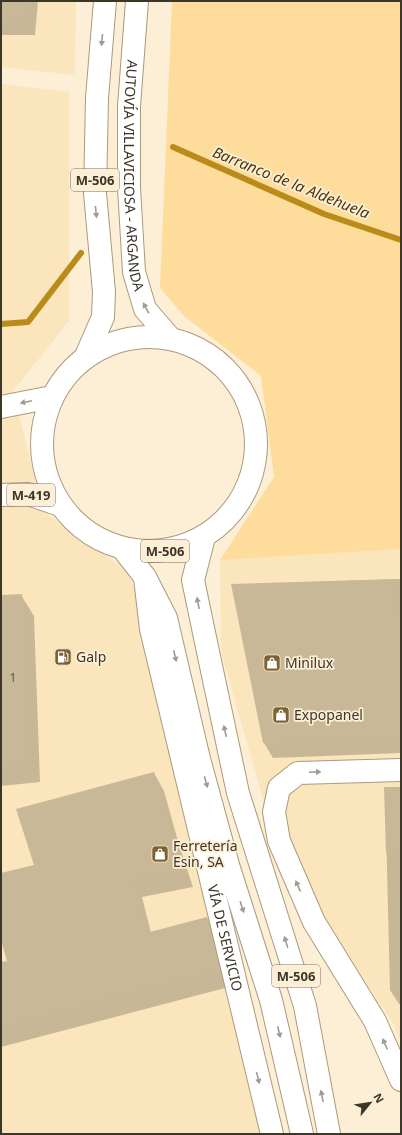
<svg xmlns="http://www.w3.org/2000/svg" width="402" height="1135" font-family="'Noto Sans',sans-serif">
<rect width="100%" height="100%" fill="#fdefd5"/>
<path fill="#fae5bd" d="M1,1H76L75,75L1,67Z
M1,84L69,92V321L13,391L43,511L126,570L156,632L283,1134H1Z
M401,549V1042L394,1025L275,842L221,651L220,560Z"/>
<path fill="#fedc9b" d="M172,1H401V549L220,560L274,477L261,376L184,316L160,288Z"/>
<path fill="#0003" d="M1,1H38L35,35H1Z
M401,579V753L273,758L264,743L233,585Z
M21,595L34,616L40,782L1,786V596Z
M154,773L164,791L179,845L193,887L142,897L151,933L207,918L217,936L229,987L1,1047V964L8,962L1,936V874L36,865Z
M385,788H401V1004H399L390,990Z"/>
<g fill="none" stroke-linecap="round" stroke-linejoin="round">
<path stroke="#b98b1a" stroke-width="6" d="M173,147L324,214L401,240
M1,324L28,322L81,253"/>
</g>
<path fill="#c8b898" d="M1,1H29L27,20H1Z
M397,579L401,676V738L263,743L231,584Z
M22,594L29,761L1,764V595Z
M154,772L169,826L183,869L132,879L146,933L207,917L220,969L1,1026V962L7,961L1,940V873L34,865L16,809Z
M384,787H401V853H386Z"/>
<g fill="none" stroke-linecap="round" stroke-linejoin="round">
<defs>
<g id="minor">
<path id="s1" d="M145,578L151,629L272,1134"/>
<path d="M401,770L298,773L279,788L274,812L279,841L314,922L375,1021L401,1080"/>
</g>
<path id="major" d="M42 444a107 107 0 1 1 214 0a107 107 0 1 1-214 0Z
M1,407L52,397
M1,495L28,494L60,505
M204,537L193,580L207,647L238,793L305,1006L329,1134
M123,549L145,577L166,618L199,759L228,865L271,1000L302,1134"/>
<g id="highway">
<path id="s2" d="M137,1L129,106V188L134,272L145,309L170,338"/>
<path d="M86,356L103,317L104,292L95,193L97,98L105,1"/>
</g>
</defs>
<use href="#minor" stroke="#aa9a7b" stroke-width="24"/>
<use href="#major" stroke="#aa9a7b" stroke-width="24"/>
<use href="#highway" stroke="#aa9a7b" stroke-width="24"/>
<use href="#minor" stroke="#fff" stroke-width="22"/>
<use href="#major" stroke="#fff" stroke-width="22"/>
<use href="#highway" stroke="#fff" stroke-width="22"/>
</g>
<defs><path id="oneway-solid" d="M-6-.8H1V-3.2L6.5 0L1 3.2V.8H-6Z"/></defs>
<g fill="#9e9a94">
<use href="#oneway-solid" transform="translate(102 40) rotate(95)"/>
<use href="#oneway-solid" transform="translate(96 212) rotate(84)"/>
<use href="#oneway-solid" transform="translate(146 308) rotate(-119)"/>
<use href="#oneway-solid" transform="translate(26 402) rotate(168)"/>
<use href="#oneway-solid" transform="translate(198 603) rotate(-101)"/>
<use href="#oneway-solid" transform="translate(175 656) rotate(77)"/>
<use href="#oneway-solid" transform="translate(225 731) rotate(-102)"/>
<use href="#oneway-solid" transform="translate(315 772) rotate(-2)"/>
<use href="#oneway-solid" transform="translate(206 782) rotate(75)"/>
<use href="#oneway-solid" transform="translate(298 886) rotate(-114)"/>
<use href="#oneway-solid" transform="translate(242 907) rotate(72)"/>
<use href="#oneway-solid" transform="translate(286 942) rotate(-107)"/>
<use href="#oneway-solid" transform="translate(279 1032) rotate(77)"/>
<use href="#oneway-solid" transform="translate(385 1044) rotate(-114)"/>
<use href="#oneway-solid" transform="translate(258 1078) rotate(76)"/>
<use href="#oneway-solid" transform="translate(322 1096) rotate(-101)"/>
</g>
<defs>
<symbol id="fuel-square" viewBox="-11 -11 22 22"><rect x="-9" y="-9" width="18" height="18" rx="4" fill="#7b6333" stroke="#fdefd5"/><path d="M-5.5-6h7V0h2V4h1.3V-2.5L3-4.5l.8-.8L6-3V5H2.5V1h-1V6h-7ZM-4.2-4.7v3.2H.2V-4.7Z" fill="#fff"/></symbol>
<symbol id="shop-square" viewBox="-11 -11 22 22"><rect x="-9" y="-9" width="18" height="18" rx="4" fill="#7b6333" stroke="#fdefd5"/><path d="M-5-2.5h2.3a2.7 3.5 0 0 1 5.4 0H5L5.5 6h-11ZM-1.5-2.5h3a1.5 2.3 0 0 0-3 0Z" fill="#fff"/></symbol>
</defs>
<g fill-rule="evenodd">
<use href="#fuel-square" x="53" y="647" width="20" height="20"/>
<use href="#shop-square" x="262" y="653" width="20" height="20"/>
<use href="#shop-square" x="271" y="705" width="20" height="20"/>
<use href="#shop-square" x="150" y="844" width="20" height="20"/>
</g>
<g text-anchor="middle" stroke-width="3.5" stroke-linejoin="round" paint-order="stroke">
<g font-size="12" fill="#5f5645">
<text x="13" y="682">1</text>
</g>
<g fill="#fdefd5" stroke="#766e5d" stroke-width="1">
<rect x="71" y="169" width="48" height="22" rx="3"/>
<rect x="7" y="484" width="48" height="22" rx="3"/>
<rect x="141" y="540" width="48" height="22" rx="3"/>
<rect x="272" y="965" width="48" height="22" rx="3"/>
</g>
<g font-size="13" font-weight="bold" fill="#3c3629">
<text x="95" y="185">M-506</text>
<text x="31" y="500">M-419</text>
<text x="165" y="556">M-506</text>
<text x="296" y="981">M-506</text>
</g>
<g font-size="14" fill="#3c3629" stroke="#fdefd5">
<text dy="5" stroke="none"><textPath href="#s2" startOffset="175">AUTOVÍA VILLAVICIOSA - ARGANDA</textPath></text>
<text dy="5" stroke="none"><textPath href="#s1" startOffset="369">VÍA DE SERVICIO</textPath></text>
</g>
<g font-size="14" fill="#3c3629" stroke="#fdefd5" text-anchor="start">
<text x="76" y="662">Galp</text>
<text x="285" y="668">Minilux</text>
<text x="294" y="720">Expopanel</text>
<text x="173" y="851">Ferretería<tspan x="173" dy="16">Esin, SA</tspan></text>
</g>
<g font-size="15" font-style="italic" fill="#4a370b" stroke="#fdefd5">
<text transform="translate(291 183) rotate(22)" y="5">Barranco de la Aldehuela</text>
</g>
</g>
<rect width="402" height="1135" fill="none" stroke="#3c3629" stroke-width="4"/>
<g transform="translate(370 1103) rotate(60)" stroke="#fdefd5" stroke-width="3" paint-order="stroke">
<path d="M0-3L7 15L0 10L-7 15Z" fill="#3c3629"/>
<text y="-6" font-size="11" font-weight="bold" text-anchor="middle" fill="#3c3629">N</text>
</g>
</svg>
